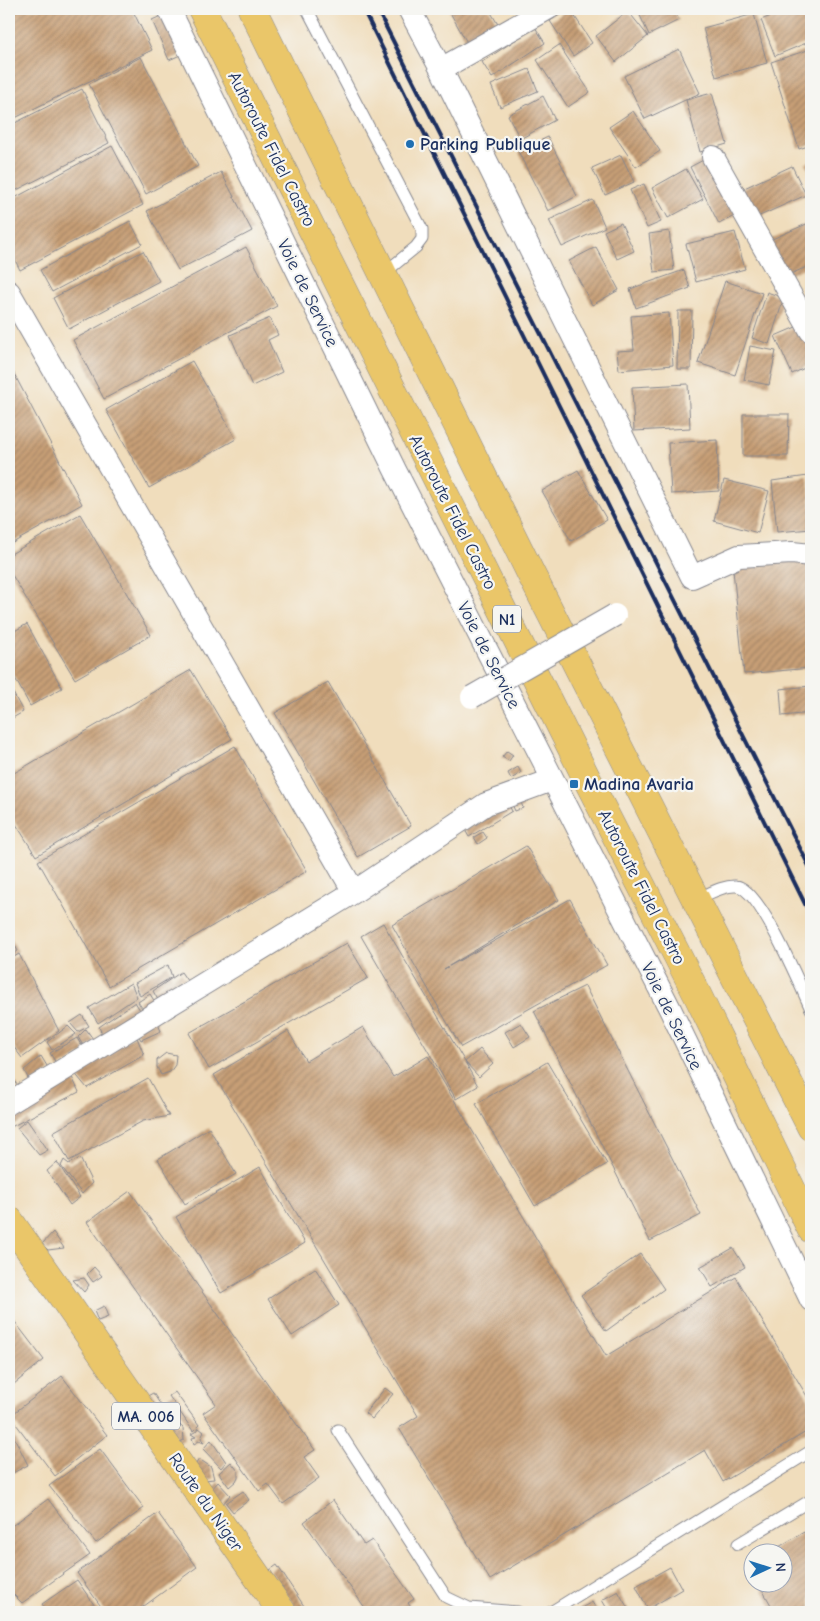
<svg xmlns="http://www.w3.org/2000/svg" width="820" height="1621" font-family="'Comic Neue',sans-serif">
<defs>
<pattern id="building-hatch" width="6" height="6" patternUnits="userSpaceOnUse" patternTransform="scale(1.25)"><rect width="6" height="6" fill="#c79f76"/><path d="M-1 1l2-2M0 6l6-6M5 7l2-2" fill="none" stroke="#a18264"/></pattern>
</defs>
<rect width="100%" height="100%" fill="#f6f6f2"/>
<filter id="ink" filterUnits="userSpaceOnUse"><feTurbulence type="fractalNoise" baseFrequency=".02" numOctaves="2"/><feDisplacementMap in="SourceGraphic" scale="10" xChannelSelector="R" yChannelSelector="G"/><feConvolveMatrix kernelMatrix="1 2 1 2 8 2 1 2 1" color-interpolation-filters="sRGB"/></filter>
<filter id="wash" filterUnits="userSpaceOnUse"><feTurbulence type="fractalNoise" baseFrequency=".0096" numOctaves="4" result="noise"/><feDisplacementMap in="SourceGraphic" scale="20" xChannelSelector="R" yChannelSelector="G"/><feGaussianBlur stdDeviation="1.12" result="paint"/><feColorMatrix in="noise" values="0 0 0 0 0 0 0 0 0 0 0 0 0 0 0 0 0 1.4 0 .05"/><feComposite in="paint" operator="in"/></filter>
<g filter="url(#wash)">
<rect width="100%" height="100%" fill="#f0ddbc"/>
<g id="blocks">
<path fill="url(#building-hatch)" d="M9,9H132L152,50L9,121Z
M448,9H489L500,28L469,46Z
M570,9L592,43L573,56L550,21Z
M637,9H673L679,20L649,35Z
M788,9H811V41L775,56L761,20Z
M628,11L648,36L616,62L596,36Z
M170,12L187,52L169,60L152,20Z
M754,14L767,63L716,77L703,28Z
M535,27L545,43L492,78L482,62Z
M559,45L590,92L568,107L537,60Z
M679,49L700,93L645,119L624,76Z
M811,49V145L799,149L771,62Z
M141,57L198,166L146,194L89,84Z
M529,69L538,91L500,107L491,85Z
M82,89L109,143L9,194V126Z
M712,93L727,144L700,152L686,100Z
M543,96L555,120L520,139L508,115Z
M633,111L660,151L636,167L609,127Z
M548,137L577,196L548,211L518,151Z
M112,146L143,205L20,270L9,248V201Z
M621,155L634,182L605,195L592,168Z
M709,157L738,214L719,224L690,167Z
M811,160V174L805,164Z
M792,166L806,195L753,219L740,190Z
M686,169L703,199L668,218L652,188Z
M221,172L252,231L178,270L147,211Z
M644,184L661,222L647,228L630,190Z
M593,200L605,227L562,247L549,220Z
M130,221L142,244L52,292L40,270Z
M811,222V265L786,276L770,240Z
M621,223L634,251L617,259L604,231Z
M669,231L674,270L654,272L649,234Z
M735,232L745,269L696,282L686,244Z
M246,247L277,306L104,399L73,340Z
M596,247L619,290L592,305L569,261Z
M143,251L159,281L69,329L53,298Z
M684,270L690,288L636,308L630,289Z
M725,281L762,293L735,375L698,363Z
M767,292L784,298L769,344L752,338Z
M678,311H692L691,369H677Z
M669,313L673,365L619,370L617,351L634,350L631,316Z
M270,318L278,335L268,340L282,372L252,386L230,335Z
M803,324L811,342V365L792,374L775,336Z
M750,346L776,351L769,385L744,380Z
M192,361L236,439L149,488L106,410Z
M9,364L82,504L9,545Z
M688,384L690,428L634,431L632,387Z
M743,414H789L788,456H743Z
M717,440L719,491L671,494L668,443Z
M578,470L607,520L571,541L542,491Z
M808,476L811,507V529L777,532L772,481Z
M724,480L769,491L758,533L714,521Z
M80,514L151,635L75,679L9,570V555Z
M811,560V668L744,674L732,561Z
M27,624L62,688L30,706L9,667V634Z
M191,670L232,739L36,856L9,813V776Z
M328,682L411,826L358,857L275,713Z
M9,685L23,712L9,720Z
M811,686V713L782,716L780,689Z
M235,746L307,871L109,986L38,861Z
M507,751L513,755L509,761L502,757Z
M518,767L521,773L511,779L508,773Z
M520,799L523,808L515,811L511,802Z
M508,804L512,811L469,837L465,830Z
M483,832L487,838L478,844L474,837Z
M526,846L559,900L444,969L570,899L607,965L461,1047L392,925Z
M383,923L465,1062L480,1049L493,1064L479,1077L465,1062L478,1086L456,1099L361,936Z
M9,935L18,951L9,957Z
M347,943L368,978L209,1069L189,1033Z
M19,954L59,1031L22,1058L13,1046L9,1049V960Z
M168,965L172,977L140,996L135,983Z
M181,972L192,988L162,1007L153,991Z
M131,983L137,997L98,1023L89,1008Z
M585,986L701,1215L650,1241L534,1011Z
M150,994L158,1007L146,1014L138,1002Z
M135,1002L143,1015L105,1041L99,1027Z
M82,1015L89,1026L78,1032L70,1023Z
M155,1017L161,1031L141,1040L135,1029Z
M521,1023L530,1037L514,1047L505,1032Z
M68,1026L76,1034L52,1050L47,1042Z
M363,1027L393,1077L428,1056L606,1356L736,1277L811,1403V1429L723,1482L705,1450L490,1580L399,1428L418,1416L214,1075L288,1031L306,1061Z
M86,1029L95,1042L85,1049L78,1037Z
M136,1035L144,1055L87,1088L73,1071Z
M77,1038L85,1052L59,1068L50,1053Z
M166,1053L176,1055L175,1065L170,1072L161,1075L157,1067V1060Z
M41,1056L50,1071L31,1084L24,1070Z
M547,1062L607,1164L535,1206L476,1104Z
M71,1075L79,1092L9,1128V1107Z
M12,1078L18,1086L9,1092V1081Z
M148,1078L169,1116L143,1121L69,1161L53,1132Z
M27,1120L48,1150L39,1155L17,1128Z
M209,1128L236,1174L185,1204L158,1159Z
M80,1158L92,1183L82,1194L61,1166L64,1160L69,1164Z
M57,1162L80,1197L70,1205L47,1171Z
M260,1167L305,1243L221,1293L176,1217Z
M130,1191L315,1450L304,1457L319,1478L283,1504L268,1484L259,1491L203,1413L216,1404L87,1222Z
M53,1232L64,1248L48,1250L42,1244Z
M733,1248L745,1267L712,1287L700,1267Z
M640,1254L664,1289L606,1331L581,1295Z
M94,1267L102,1276L93,1282L87,1274Z
M315,1268L339,1305L292,1336L268,1299Z
M84,1278L89,1285L84,1292L73,1280Z
M104,1306L108,1317L98,1321L94,1311Z
M9,1314L44,1360L9,1388Z
M62,1376L107,1435L55,1476L10,1416Z
M385,1388L393,1394L372,1419L365,1413Z
M175,1392L199,1425L193,1431L169,1396Z
M153,1393L166,1413L159,1418L144,1398Z
M173,1419L183,1428L184,1440L178,1443L168,1425Z
M9,1427L28,1465L9,1475Z
M199,1428L204,1432L201,1438L204,1443L199,1441L194,1444L192,1438L196,1437L191,1434L197,1431Z
M211,1440L226,1462L221,1468L203,1449Z
M100,1449L144,1508L96,1543L49,1486Z
M199,1459L211,1467L214,1479L205,1480L194,1467Z
M231,1462L238,1471V1477L236,1481L229,1487L219,1473Z
M218,1482L230,1495L223,1504L211,1490Z
M243,1491L249,1500L233,1512L226,1503Z
M48,1499L90,1555L22,1603L9,1590V1528Z
M333,1500L364,1545L372,1540L414,1599L408,1603L414,1612H368L304,1522Z
M158,1513L197,1567L136,1612H105L77,1573Z
M804,1532L811,1545V1612H775L759,1584H782V1554H767Z
M277,1565L304,1606L297,1610L270,1570Z
M670,1567L682,1589L648,1609L636,1586Z
M77,1580L99,1612H48L42,1604Z
M618,1591L630,1612H609L602,1600Z
M592,1602L598,1612H574Z
M9,1607L20,1612H9Z"/>
</g>
</g>
<g filter="url(#ink)">
<use href="#blocks" fill-opacity="0" stroke="#86868d" stroke-width="1"/>
<g fill="none" stroke-linecap="round" stroke-linejoin="round">
<defs>
<path id="lane" d="M307,9L422,229V239L416,247L383,274
M696,899C707,895 723,885 736,886C760,887 800,986 811,1009
M338,1430L446,1597L469,1608L518,1612
M738,1544L811,1500
M551,1612L811,1451"/>
<path id="street" d="M169,9L395,470L670,1009L811,1300
M409,9L441,69L692,577L739,556L792,553L811,555
M441,69L547,9
M713,157L811,331
M9,292L354,892
M9,1103L354,892L486,804L552,780"/>
<path id="primary" d="M9,1220L282,1612"/>
<path id="highway" d="M202,9L587,779L697,994L811,1229
M252,9L531,574L811,1127"/>
</defs>
<use href="#lane" stroke="#86868d" stroke-width="13"/>
<use href="#street" stroke="#86868d" stroke-width="24"/>
<use href="#primary" stroke="#86868d" stroke-width="29"/>
<use href="#highway" stroke="#86868d" stroke-width="29"/>
<use href="#lane" stroke="#fff" stroke-width="11"/>
<use href="#street" stroke="#fff" stroke-width="22"/>
<use href="#primary" stroke="#eac669" stroke-width="28"/>
<use href="#highway" stroke="#eac669" stroke-width="28"/>
<path stroke="#1b2f5e" stroke-width="4" d="M363,9L811,916
M377,9L811,870"/>
<defs>
<path id="street-bridge" d="M472,697L615,615"/>
</defs>
<use href="#street-bridge" stroke="#86868d" stroke-width="24" stroke-linecap="butt"/>
<use href="#street-bridge" stroke="#fff" stroke-width="22"/>
</g>
</g>
<g fill="#1f6fb2" stroke="#f6f6f2" stroke-width="2">
<circle cx="410" cy="144" r="5"/>
<rect x="569" y="779" width="10" height="10" rx="2.5"/>
</g>
<g text-anchor="middle" stroke-width="4.5" stroke-linejoin="round" paint-order="stroke">
<g fill="#f6f6f2" stroke="#5d6b8a" stroke-width="1">
<rect x="493" y="605.5" width="28" height="27" rx="4"/>
<rect x="112" y="1402.5" width="68" height="27" rx="4"/>
</g>
<g font-size="16" font-weight="bold" fill="#1b2f5e">
<text x="507" y="625">N1</text>
<text x="146" y="1422">MA. 006</text>
</g>
<g font-size="18" font-weight="bold" fill="#1b2f5e" stroke="#f6f6f2" text-anchor="start">
<text x="420" y="150">Parking Publique</text>
<text x="584" y="790">Madina Avaria</text>
</g>
<g font-size="18" fill="#1b2f5e" stroke="#f6f6f2">
<text transform="translate(272 149) rotate(63)" y="6">Autoroute Fidel Castro</text>
<text transform="translate(308 293) rotate(64)" y="6">Voie de Service</text>
<text transform="translate(453 512) rotate(63)" y="6">Autoroute Fidel Castro</text>
<text transform="translate(489 655) rotate(63)" y="6">Voie de Service</text>
<text transform="translate(642 887) rotate(63)" y="6">Autoroute Fidel Castro</text>
<text transform="translate(672 1016) rotate(64)" y="6">Voie de Service</text>
<text transform="translate(206 1502) rotate(55)" y="6">Route du Niger</text>
</g>
</g>
<rect width="820" height="1621" fill="none" stroke="#f6f6f2" stroke-width="30"/>
<g transform="translate(768 1568) rotate(86)"><circle r="24" fill="#f6f6f2" stroke="#9ea6b7"/>
<path d="M0-4L9 19L0 12L-9 19Z" fill="#1f6fb2"/>
<text y="-8" font-size="14" font-weight="bold" text-anchor="middle" fill="#1b2f5e">N</text>
</g>
</svg>
